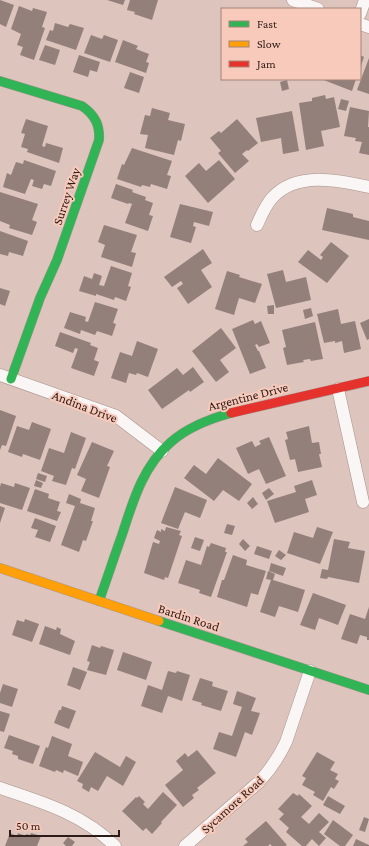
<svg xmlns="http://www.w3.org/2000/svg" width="369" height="846" font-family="'Crimson Pro',serif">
<rect width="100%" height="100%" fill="#ddc4bc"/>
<path fill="#93807a" d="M0,0L14,5L6,27L0,24Z
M107,0H125L123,5Z
M130,0H158L152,20L134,14L135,12L127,10Z
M19,6L32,11L33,8L47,12L42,27L45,28L34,60L20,55L23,47L17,45L21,34L11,29Z
M55,23L68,27L70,24L84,28L76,50L46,40L50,30L53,31Z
M91,35L102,39L104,35L118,40L110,62L84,53Z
M123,40L138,46L136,49L149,54L146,62L149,63L146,73L115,62Z
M45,45L60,50L55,65L39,60Z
M79,55L100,62L97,72L90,70L88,77L73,72Z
M360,55L364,57L360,69Z
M369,58V94L357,90Z
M130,72L144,77L139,93L124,88Z
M321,79H356L352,91Z
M287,80L289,89L282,91L280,82Z
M325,95L326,99L334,97L340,127L321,131L324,146L306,150L299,103L312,101V98Z
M341,99L349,101L346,111L338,109Z
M350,107L369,111L368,127H369V155L359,153L362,142L355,141L356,138L344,136Z
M152,108L170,113L168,120L185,124L181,141L178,140L174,155L145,148L148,135L140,134L145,115L150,116Z
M292,111L299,151L283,154L281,138L261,142L256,118Z
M26,119L48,126L42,146L45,147L46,143L63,148L59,163L27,152L28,149L21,147L25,134L21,133Z
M237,119L258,143L248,151L247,150L242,154L249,161L235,173L218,153L221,151L210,138L219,131L221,133Z
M132,148L172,161L167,175L171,176L167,189L151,184L150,187L142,185L141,187L117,179L122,164L124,165Z
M24,160L56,171L51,186L44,184L42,189L32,186L34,180L31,179L25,194L3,187L7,173L11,175L16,162L23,164Z
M219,160L235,179L208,203L185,176L199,163L206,171Z
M116,184L133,190L132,192L146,197L145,200L153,203L149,215L153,216L148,231L125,223L132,204L129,203L128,204L111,198Z
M0,192L38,204L32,220L37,222L32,235L9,228L10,225L0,221Z
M180,204L213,212L209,226L194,222L193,226L196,227L191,243L170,237Z
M327,208L353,214V217L369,221V240L322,230Z
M104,225L137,235L131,252L136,253L132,267L101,257L105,245L98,242Z
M0,231L28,241L23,256L9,252L8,256L0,254Z
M331,242L349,256L327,283L298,262L308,250L321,260L323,257L320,255Z
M203,249L212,263L201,270L212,287L188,304L177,288L183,284L181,281L172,287L164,277Z
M111,266L132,273L128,286L131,287L126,301L115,297L114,300L96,294V296L79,291L84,276L92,279L94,273L102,276L99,285L104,286Z
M283,270L286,282L306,277L311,300L276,308L267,274Z
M227,271L240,275L239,277L262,284L255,303L239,298L234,315L215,309Z
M0,288L10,291L5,306L0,304Z
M95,302L118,309L113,323L116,324L112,336L97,331L95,335L81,330L80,334L64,328L70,312L86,317L85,321L88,322Z
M274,305V314H268L267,306Z
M311,308L313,316L305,319L303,310Z
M338,309L341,324L355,321L361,349L344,353L342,341L335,343V341L324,343L317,314Z
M369,319V339L367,340L360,323Z
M253,320L255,324L261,321L270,343L259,347L257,344L255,345L258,351H259L266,368L250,374L232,329Z
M315,322L323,359L311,361L310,359L303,360L304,362L287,365L283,348L286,347L282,330Z
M221,328L236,348L220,360L229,372L216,382L192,351Z
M60,332L91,343L90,345L98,348L94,360L99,362L94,376L71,368L78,349L75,348L73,353L55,346Z
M137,341L158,349L148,377L137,373L136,375L129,373L126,383L111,378L120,352L132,356Z
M193,367L204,382L190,392L189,390L162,409L148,390L177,368L183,375Z
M0,410L16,416L6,446L2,445L0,450Z
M32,422L51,429L40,460L23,454L22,457L8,452L17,426L29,430Z
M309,426L312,443L319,442L321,454H319L322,467L298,472L295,459L290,460L285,440L288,439L286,432Z
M71,432L86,438L75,469L72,468L66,485L52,481L54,476L41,471L49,448L64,453Z
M269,437L286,476L266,484L259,469L248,474L236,448L252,441L255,447L261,444L259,441Z
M92,442L114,451L107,466L110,467L99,498L81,491L86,479L77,475Z
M218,458L252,484L239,501L223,490L214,501L184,478L194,465L206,474Z
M38,473L47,476L45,482L36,479Z
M36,480L43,483L41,488L34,486Z
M312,480L317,495L305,499L309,512L275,523L267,501L296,492L294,486Z
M1,483L14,487L15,483L30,488L22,510L0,503V487Z
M175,487L207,500L200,518L185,512L178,529L161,523Z
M269,488L274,494L266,500L262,493Z
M35,489L49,494L48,498L60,502L57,511L61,512L57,521L27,511Z
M69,494L81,499L80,503L95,508L91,521H93L86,541L83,540L79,552L61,545L75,506L66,503Z
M253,497L258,504L252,509L247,503Z
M0,506L5,508L0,523Z
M35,518L56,526L50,542L35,537L38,530L31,528Z
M227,524L235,526L232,535L224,533Z
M166,527L181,531L179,535L182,536L168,578L165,577L164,580L144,573L153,542L159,544L160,541L154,538L157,530L161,532V529L165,531Z
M317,527L333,532L320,564L287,553L294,532L313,538Z
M195,537L204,540L200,551L191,548Z
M243,539L250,546L245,551L239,544Z
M334,539L350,542L348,548L365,551L359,583L328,577L327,579L320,578L322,569L328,570Z
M211,543L226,548L225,552H227L211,597L199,593L200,590L178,583L186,560L201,565L207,546L209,547Z
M257,546L272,551L269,559L254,554Z
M279,550L286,555L281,560L275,556Z
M233,555L247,560L246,565L266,571L258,595L251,593L247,607L217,597L222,580H224Z
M271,563L286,568L283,576L269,571Z
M268,571L275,574L273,580L305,590L298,612L279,606L275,617L260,612L271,580L266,579Z
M313,593L346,605L338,625L319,618L315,630L300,625Z
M369,607V640H367V637L360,635L357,644L341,639L350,614L365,619Z
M25,619L39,624L32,642L12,635L17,620L24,622Z
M45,626L56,630L57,627L61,629L60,634L75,641L70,655L39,644Z
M92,645L100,648L101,646L114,650L106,675L87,670L90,662L87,661Z
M123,652L152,662L146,680L117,670Z
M73,667L87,672L80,690L67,685Z
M168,671L176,673L177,671L190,675L182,701L168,696L162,713L141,706L148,685L162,690Z
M200,678L213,682L212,686L228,691L221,711L201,705L202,703L192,700Z
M3,684L18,689L12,707L0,703V693Z
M237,691L256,698L251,711L260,713L252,735L245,732L236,757L213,749L219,732L232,736L242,707L233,704Z
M62,706L76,711L69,729L54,723L59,710H61Z
M0,711L10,714L4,732L0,731Z
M9,735L40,746L33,764L18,759V756L12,754L13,751L4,748Z
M52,736L72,744L68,756L83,762L78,776L64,770L63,773L56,770L55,772L39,766L46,747L48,748Z
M197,750L216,773L197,788L199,790L192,795L194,798L183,807L165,785L183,770L176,761L185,753L188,757Z
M95,752L120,767L126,756L136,762L123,786L107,776L98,791L91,787L89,792L82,788L83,784L77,781Z
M317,752L335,762L330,770L338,774L335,779L339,781L334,789L331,787L323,801L313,795L315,792L302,785L306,778L302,776Z
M163,792L177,805L161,822L162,823L152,834L146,828L143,831L122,811L136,797L137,798L139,796L145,802L143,804L148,809Z
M293,793L298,796L299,794L312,806L301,817L309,824L319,813L329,822L319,832L326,838L319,846L312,839L306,846H302L286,832L289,828L279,819L284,814L278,809Z
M328,796L345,806L340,814L323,805Z
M364,817L369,819L365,832L359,830Z
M333,820L353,835L345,846H340L324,834Z
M266,821L287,845L285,846H272L270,844L268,846H243L248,842L245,839Z
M10,833L17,836L18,833L26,836V834L30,835L31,833L41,836L37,846H5Z
M68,837L75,842L72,846H66L63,843Z
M356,839L369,845V846H353Z"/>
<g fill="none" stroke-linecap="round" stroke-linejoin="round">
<defs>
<path id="street" d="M293,0L318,9
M360,14L365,0
M360,24L369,27
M257,225C261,216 265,206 272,198C296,171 338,180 369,187
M0,375L116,416L162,451
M338,389L363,502
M0,788C42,802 83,814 115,846
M185,846L259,782C270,770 279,757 286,742L310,671"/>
<path id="fast" d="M0,81L82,106C95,115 100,125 99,140L57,260L40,298L11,379
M99,601C107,579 114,557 122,535C133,501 143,466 171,442C188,427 209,419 231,413
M159,621L369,690"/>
<path id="slow" d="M0,568L159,621"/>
<path id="jam" d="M231,413L369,381"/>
</defs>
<use href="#street" stroke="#a7948e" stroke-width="13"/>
<use href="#fast" stroke="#a7948e" stroke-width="10"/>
<use href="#slow" stroke="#a7948e" stroke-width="10"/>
<use href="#jam" stroke="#a7948e" stroke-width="10"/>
<use href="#street" stroke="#faf6f5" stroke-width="12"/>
<use href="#fast" stroke="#30b455" stroke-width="9"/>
<use href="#slow" stroke="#ff9f0a" stroke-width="9"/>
<use href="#jam" stroke="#e5322d" stroke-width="9"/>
</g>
<g text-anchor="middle" stroke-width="4" stroke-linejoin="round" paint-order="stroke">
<g font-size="13" fill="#2c1b16" stroke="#f8cabb">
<text transform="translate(66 196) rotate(-71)" y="5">Surrey Way</text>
<text transform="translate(248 396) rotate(-14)" y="5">Argentine Drive</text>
<text transform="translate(85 406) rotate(21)" y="5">Andina Drive</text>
<text transform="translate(189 617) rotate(18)" y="5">Bardin Road</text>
<text transform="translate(232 804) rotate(-42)" y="5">Sycamore Road</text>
</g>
</g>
<rect x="221" y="8" width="140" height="72" fill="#f8cabb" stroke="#a68479"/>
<rect x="229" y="21" width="20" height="6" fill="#30b455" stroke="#a68479"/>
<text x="257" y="28" font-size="12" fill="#2c1b16">Fast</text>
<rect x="229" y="41" width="20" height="6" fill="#ff9f0a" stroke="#a68479"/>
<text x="257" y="48" font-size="12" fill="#2c1b16">Slow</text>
<rect x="229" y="61" width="20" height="6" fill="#e5322d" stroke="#a68479"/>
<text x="257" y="68" font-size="12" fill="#2c1b16">Jam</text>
<path d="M10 830v6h109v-6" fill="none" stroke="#2c1b16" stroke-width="2"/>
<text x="16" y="830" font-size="12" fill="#2c1b16" stroke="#f8cabb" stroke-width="3" paint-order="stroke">50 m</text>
</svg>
